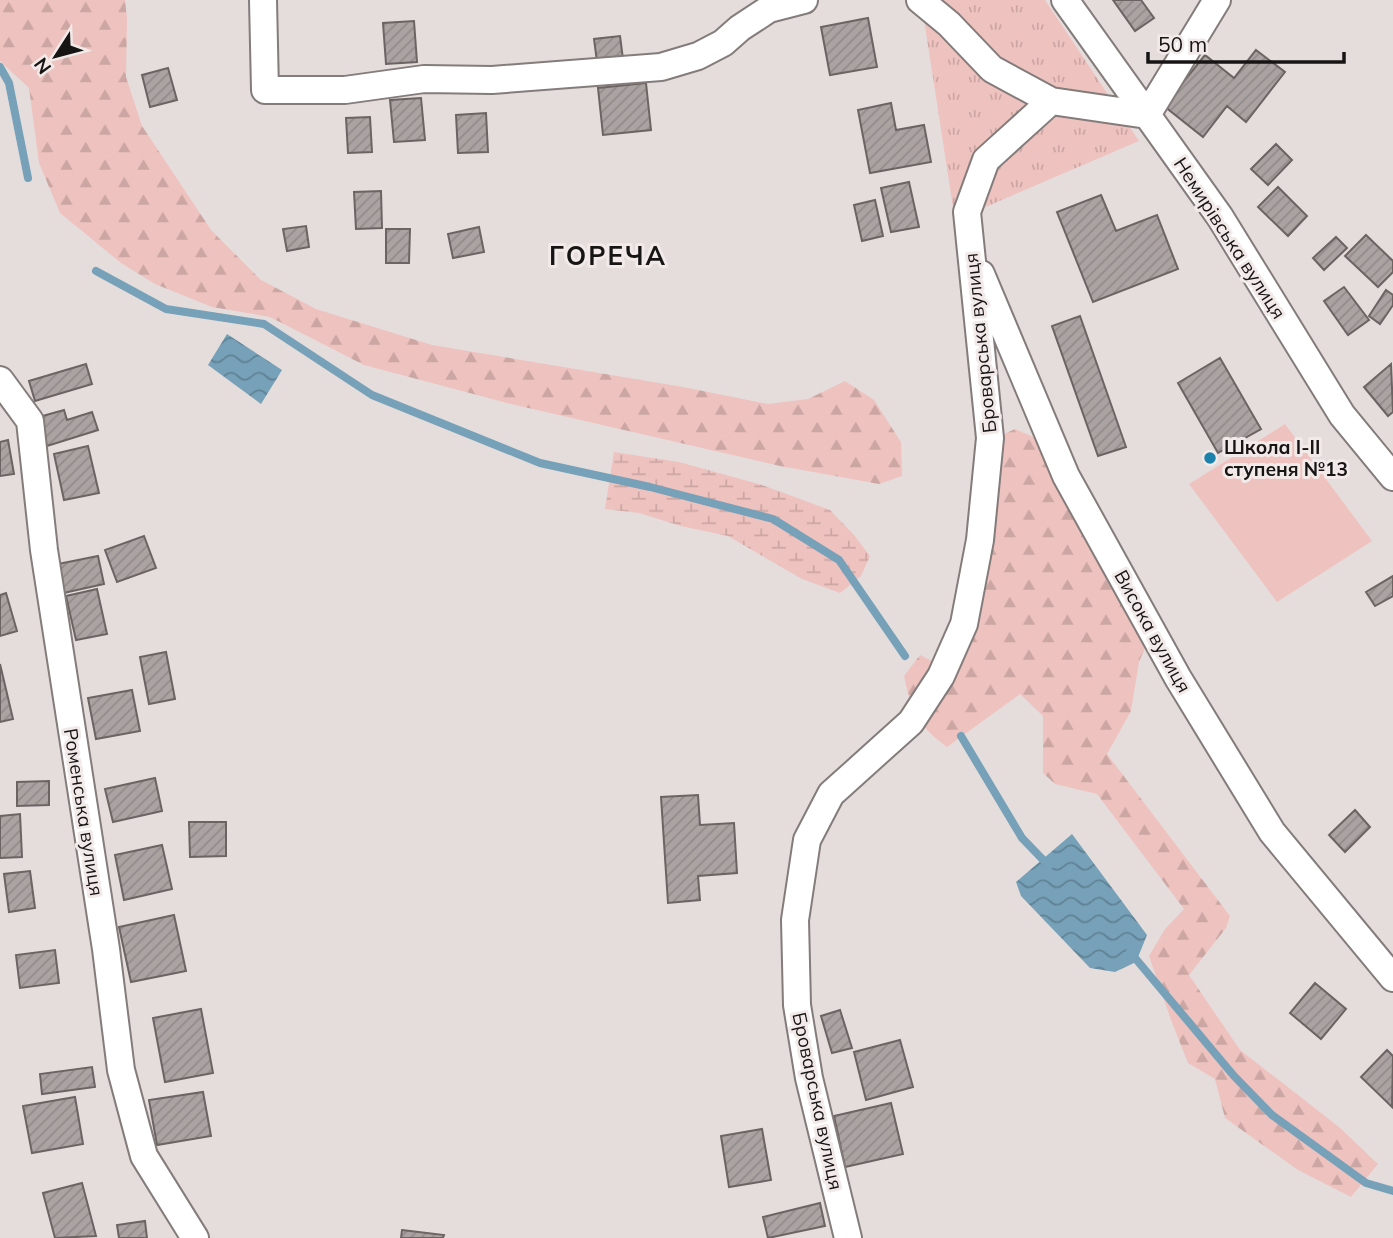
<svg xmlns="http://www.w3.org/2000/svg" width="1393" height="1238" font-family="Mulish,sans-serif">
<defs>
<pattern id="grass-tufts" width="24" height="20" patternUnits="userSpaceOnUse" patternTransform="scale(1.75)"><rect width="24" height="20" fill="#eec2bf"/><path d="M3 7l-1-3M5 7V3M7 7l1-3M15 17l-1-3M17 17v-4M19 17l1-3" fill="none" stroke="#cba6a3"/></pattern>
<pattern id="forest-firs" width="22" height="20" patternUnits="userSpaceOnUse" patternTransform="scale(1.75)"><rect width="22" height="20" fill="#eec2bf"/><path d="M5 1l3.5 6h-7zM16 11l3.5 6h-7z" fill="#cba6a3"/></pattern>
<pattern id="wetland-marsh" width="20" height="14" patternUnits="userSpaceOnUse" patternTransform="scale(1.75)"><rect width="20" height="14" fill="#eec2bf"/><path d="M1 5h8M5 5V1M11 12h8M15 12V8" fill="none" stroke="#cba6a3"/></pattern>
<pattern id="water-waves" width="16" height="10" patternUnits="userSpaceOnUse" patternTransform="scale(1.75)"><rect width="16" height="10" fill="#76a1b8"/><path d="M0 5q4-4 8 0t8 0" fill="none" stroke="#608294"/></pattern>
<pattern id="building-hatch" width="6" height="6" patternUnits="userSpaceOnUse" patternTransform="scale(1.75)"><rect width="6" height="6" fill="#aba3a2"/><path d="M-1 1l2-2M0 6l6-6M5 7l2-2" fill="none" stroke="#928b8b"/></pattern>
</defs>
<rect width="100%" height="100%" fill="#e5dddc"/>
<path fill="url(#grass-tufts)" d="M921,0H1045L1139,141L955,220Z"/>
<path fill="url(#forest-firs)" d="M0,0H125L127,19L126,77L142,126L211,230L261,280L316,309L432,345L683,387L768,404L808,399L845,381L874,400L901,442L902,476L879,484L780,466L511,404L364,365L270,317L212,307L155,284L121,263L60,213L39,163L29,88L0,61Z
M1015,429L1038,439L1149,638L1139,662L1131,711L1107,754L1230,916L1226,928L1189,975L1240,1050L1339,1127L1378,1164L1351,1197L1298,1170L1225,1118L1215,1079L1188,1063L1171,1020L1149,956L1165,929L1184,909L1097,794L1055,784L1043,773V716L1020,694L947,747C918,726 911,710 904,676L920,655L956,673L1002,435Z"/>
<path fill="url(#wetland-marsh)" d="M614,452L679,462L762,485L830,510L854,535L870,556L861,576L840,593L802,579L728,536L681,526L639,513L605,509Z"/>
<path fill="#eec2bf" d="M1285,424L1372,541L1277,602L1189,484Z"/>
<path fill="url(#water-waves)" d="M227,334L282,370L261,404L208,365Z
M1072,834L1147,935L1136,962L1115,972L1090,968L1021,896L1016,882Z"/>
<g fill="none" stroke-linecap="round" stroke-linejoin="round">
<path stroke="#76a1b8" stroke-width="8" d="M0,67L9,83L28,178
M96,271L166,309L264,324L372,395L540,463L650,487L773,519L839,560L905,656
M961,736L1022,838L1049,866
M1130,952L1234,1076L1272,1115L1366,1183L1393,1191"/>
</g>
<path fill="url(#building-hatch)" stroke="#6b6463" stroke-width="2" d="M1113,0H1141L1154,18L1135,31Z
M868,18L877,67L830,75L821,27Z
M414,21L417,62L386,64L383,23Z
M620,36L623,59L597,62L594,39Z
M1256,50L1285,72L1246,122L1227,106L1203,137L1164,106L1205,55L1234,78Z
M168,68L177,100L150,107L142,75Z
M646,83L651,130L603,135L598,88Z
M421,98L425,140L394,142L390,100Z
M891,103L896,130L924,125L931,162L870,173L858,110Z
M486,113L488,152L458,153L456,115Z
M370,117L372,152L348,153L346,118Z
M1276,144L1292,160L1268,185L1251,169Z
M909,182L919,227L891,232L881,188Z
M1278,187L1307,216L1288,236L1258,207Z
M381,191L382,228L356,229L354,192Z
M1101,195L1116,231L1157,215L1178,269L1093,302L1057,212Z
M875,200L883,236L862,241L854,205Z
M306,226L309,247L287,251L283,229Z
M479,227L484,252L453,258L448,234Z
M386,229H410L409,263H386Z
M1366,235L1393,261V272L1378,287L1345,256Z
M1336,237L1347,248L1324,270L1313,258Z
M1344,287L1369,320L1348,335L1324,301Z
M1386,290L1393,295V305L1380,324L1369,316Z
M1080,316L1126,447L1098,456L1052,326Z
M1220,358L1261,429L1218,453L1178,383Z
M86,364L92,384L35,401L29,381Z
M1391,364L1393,412L1388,416L1364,387Z
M64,410L67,420L92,412L98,430L47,446L39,417Z
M8,440L14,474L0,476V442Z
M88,446L99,493L64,500L54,454Z
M144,536L156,568L117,582L105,550Z
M98,556L104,584L59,594L53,565Z
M1393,576V596L1375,606L1366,592Z
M97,589L107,634L76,640L66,596Z
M6,593L17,631L0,636V595Z
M166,652L175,699L149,704L140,657Z
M0,664L13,719L0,722Z
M132,690L140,731L96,739L88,698Z
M155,778L162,811L113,822L105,789Z
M49,781V805L17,806V782Z
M698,795L700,825L734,823L737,873L698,876L700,900L668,903L661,797Z
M1355,810L1370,827L1345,852L1329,835Z
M20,814L22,857L0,858V816Z
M189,822H226V856L190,857Z
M162,845L172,889L124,900L115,855Z
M30,871L35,908L9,912L4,874Z
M174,915L186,971L131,982L119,927Z
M55,950L59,983L20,988L16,955Z
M1315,983L1346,1009L1321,1039L1290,1013Z
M201,1009L213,1073L165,1082L153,1018Z
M840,1010L852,1048L832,1053L821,1016Z
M900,1040L913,1087L866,1100L854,1052Z
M1387,1050L1393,1056L1392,1107L1361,1077Z
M92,1067L95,1087L42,1094L40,1074Z
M203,1092L211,1136L157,1145L149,1100Z
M75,1097L83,1144L32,1153L23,1106Z
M891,1103L903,1154L845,1167L834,1116Z
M762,1129L771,1180L729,1187L721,1136Z
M82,1183L96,1236L55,1238L43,1193Z
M820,1203L825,1226L768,1238L763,1217Z
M145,1221L147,1238H119L117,1225Z
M402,1230L444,1235L443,1238H401Z"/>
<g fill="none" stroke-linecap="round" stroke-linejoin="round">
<defs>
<path id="street" d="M263,0L265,90H345L424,79L492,80L661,67L698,56L723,43L740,28L769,9L804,0
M920,0L949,24L992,69L1051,101
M1065,0L1220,217L1342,415L1393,477
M981,274L1066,476L1178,678L1272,832L1393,978
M0,380L30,421L44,550L106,949L121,1070L144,1156L195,1238
M848,1238L809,1078L797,1005L795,920L807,840L831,794L911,722L941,676L964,624L980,540L990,438L967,212L986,160L1051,101L1147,115L1217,0"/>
</defs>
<use href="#street" stroke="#837c7b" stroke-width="30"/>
<use href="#street" stroke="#fff" stroke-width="26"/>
</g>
<circle fill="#1c82ac" stroke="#f2eae9" stroke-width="2.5" cx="1210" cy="458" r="7"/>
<g text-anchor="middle" stroke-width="6" stroke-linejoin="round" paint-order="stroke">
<g font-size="19" fill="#171414" stroke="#f2eae9">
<text transform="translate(1230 238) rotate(57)" y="7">Немирівська вулиця</text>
<text transform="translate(980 343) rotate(-96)" y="7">Броварська вулиця</text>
<text transform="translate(1153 631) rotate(61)" y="7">Висока вулиця</text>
<text transform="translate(84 812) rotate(81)" y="7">Роменська вулиця</text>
<text transform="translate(818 1101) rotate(78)" y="7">Броварська вулиця</text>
</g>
<g font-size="19" font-weight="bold" fill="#171414" stroke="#f2eae9" text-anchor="start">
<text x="1224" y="454">Школа I-II<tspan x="1224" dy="22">ступеня №13</tspan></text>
</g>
<g font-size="26" font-weight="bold" letter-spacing="2" fill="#171414" stroke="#f2eae9">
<text x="608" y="265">ГОРЕЧА</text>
</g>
</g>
<g transform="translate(56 56) rotate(234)" stroke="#f2eae9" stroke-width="5" paint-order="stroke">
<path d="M0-5L12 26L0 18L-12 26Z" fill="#171414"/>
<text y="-10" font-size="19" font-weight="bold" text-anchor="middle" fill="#171414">N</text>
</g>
<path d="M1148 52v10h196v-10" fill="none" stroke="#171414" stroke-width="3.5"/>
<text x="1158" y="52" font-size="21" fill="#171414" stroke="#f2eae9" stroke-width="5" paint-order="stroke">50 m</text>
</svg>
